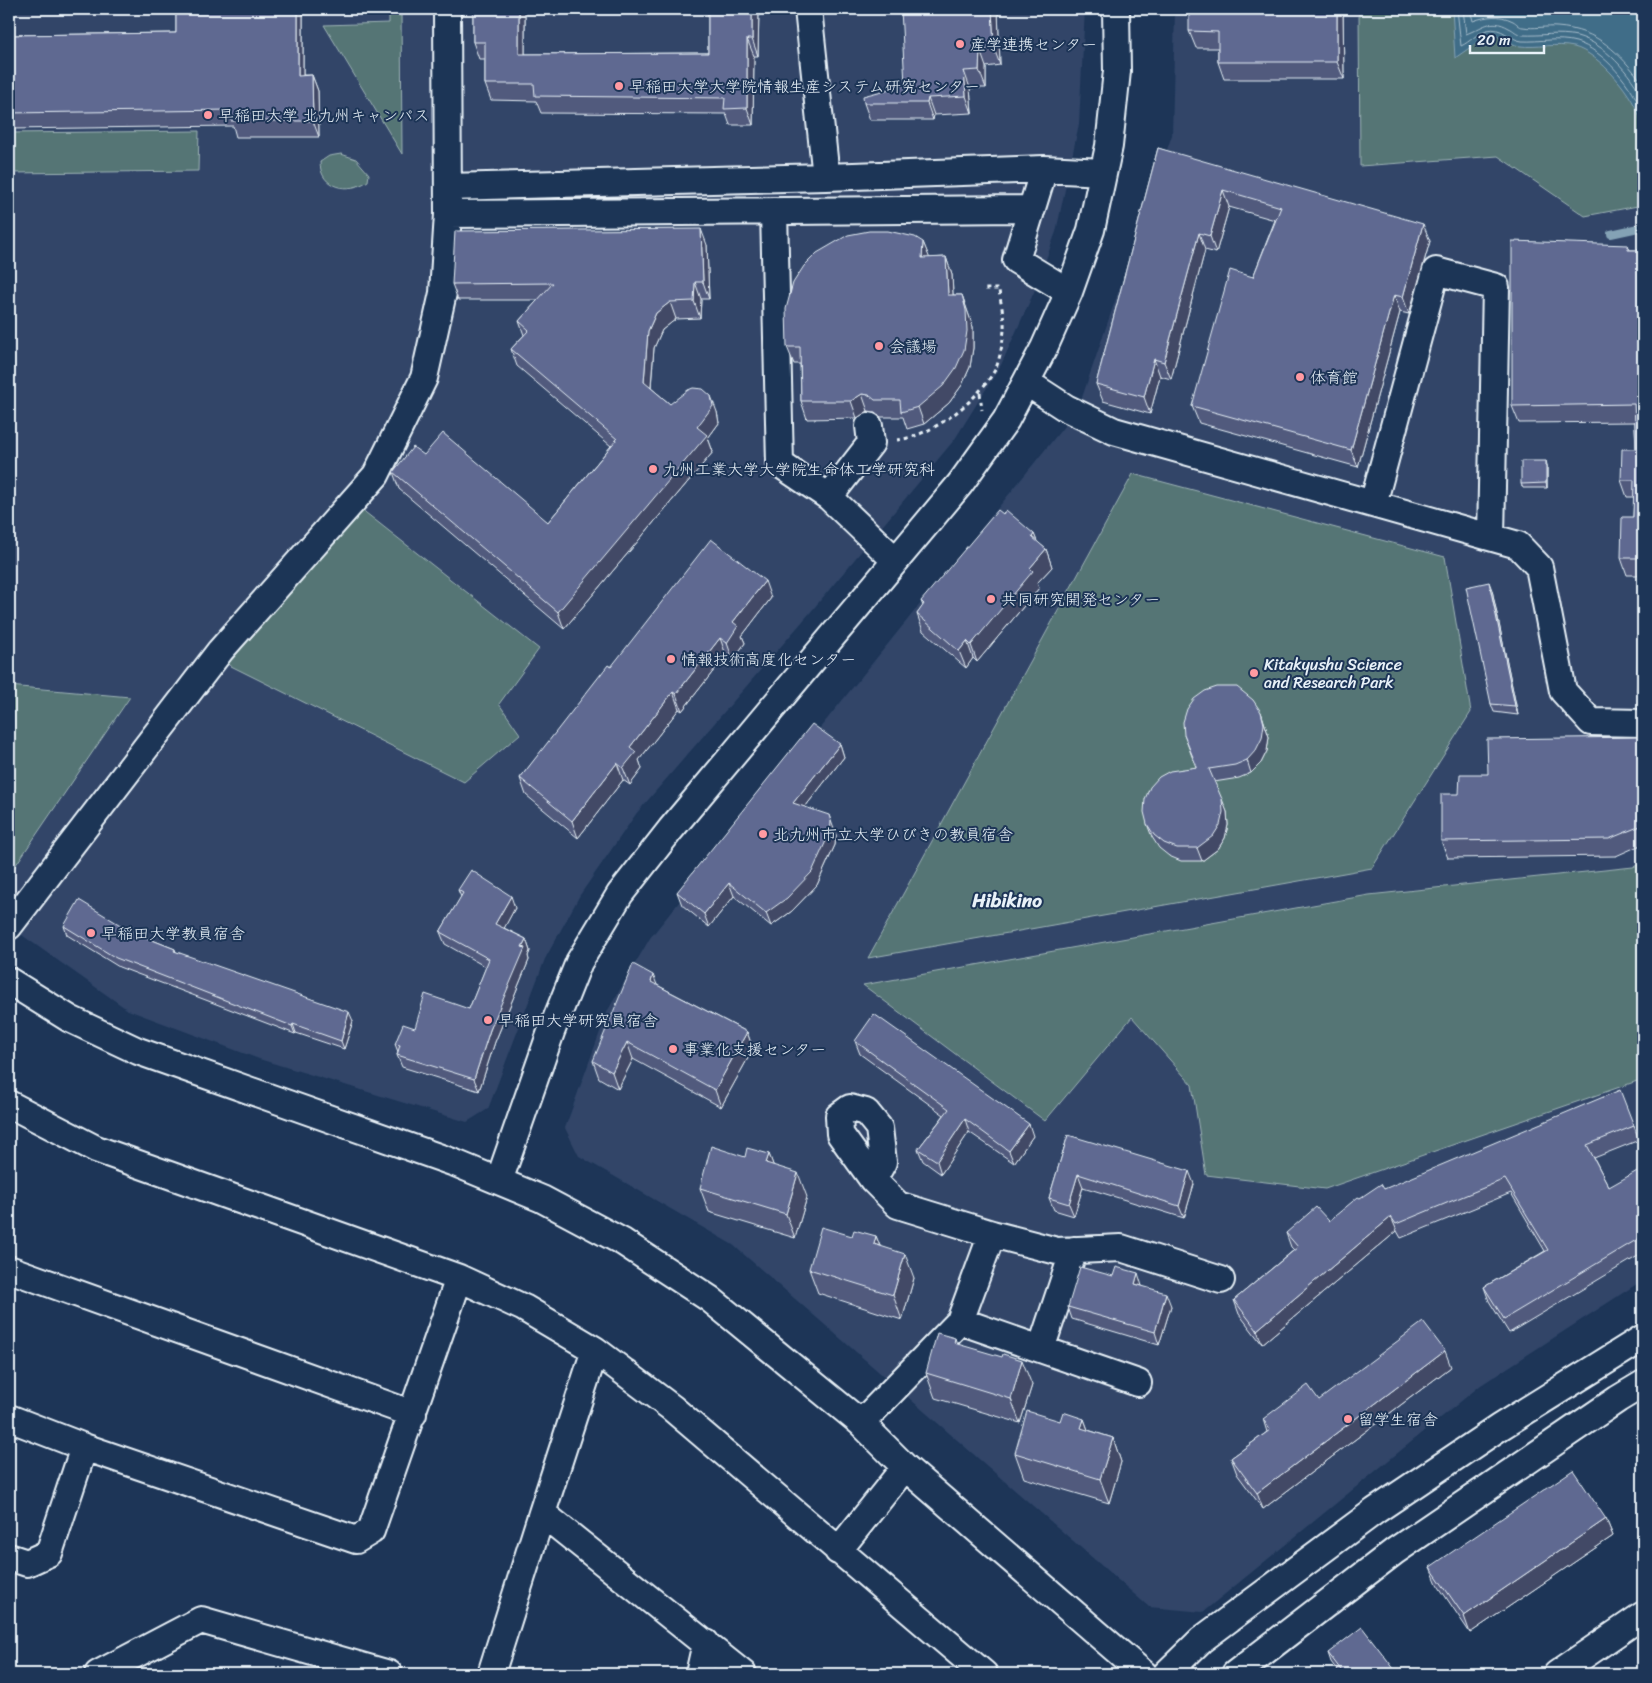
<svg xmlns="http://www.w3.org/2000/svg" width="1652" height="1683" font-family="Sriracha,'Klee One',sans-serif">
<rect width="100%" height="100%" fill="#1d3557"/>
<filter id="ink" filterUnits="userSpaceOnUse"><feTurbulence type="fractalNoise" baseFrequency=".02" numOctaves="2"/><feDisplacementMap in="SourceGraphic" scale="10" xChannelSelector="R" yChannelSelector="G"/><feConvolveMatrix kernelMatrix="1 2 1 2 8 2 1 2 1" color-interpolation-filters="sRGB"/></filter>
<g filter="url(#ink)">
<path fill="#304568" d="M9,9H1085L1079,124L1056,232L1034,292L1001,365L955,439L809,614L636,814L580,895L545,959L488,1109L467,1122L259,1059L128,1010L9,926Z
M1175,9H1643V1280L1481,1385L1203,1612L1149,1607L733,1245L579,1156L565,1128L608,1010L650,938L1078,409L1172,135Z"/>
<path fill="#547574" stroke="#9eb3b6" d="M389,9H401L402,154L324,25L389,23Z
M1359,9H1643V205L1585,216L1498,156L1360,166Z
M199,131L198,171L9,173V133Z
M341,154L356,159L369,174L368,181C349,194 320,189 320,162L329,156Z
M1133,474L1445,557L1471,712L1372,868L868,958Z
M361,509L539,649L499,704L520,734L464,782L227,664Z
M9,686L130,697L9,875Z
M1643,863V1079L1325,1189L1206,1175L1192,1085L1132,1017L1045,1121L863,985L1369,895L1633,867Z"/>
<path fill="#416d88" stroke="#84a2b5" d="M1452,9H1643V141C1643,135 1643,128 1641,122C1636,97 1599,53 1574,47C1556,43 1537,48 1520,46C1508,44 1502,35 1488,35L1455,58Z"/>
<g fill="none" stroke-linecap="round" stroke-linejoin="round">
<path stroke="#a5bccb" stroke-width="1" d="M1457,9L1461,46C1470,42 1477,33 1487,30C1502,26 1510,40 1522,41C1540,42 1558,37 1576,42C1604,50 1633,87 1643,113
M1463,9L1466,34C1483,28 1490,17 1509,28C1514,30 1516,34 1523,35C1540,36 1559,32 1577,36C1604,43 1631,74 1643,98
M1470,9L1473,21C1487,16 1499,14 1513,21C1517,23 1519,27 1523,27C1534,29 1546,26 1557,27C1599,30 1618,52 1643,83"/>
<path stroke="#84a2b5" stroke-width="8" d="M1611,234L1643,227"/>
<defs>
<path id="minor" d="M808,9L826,177
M1044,169L1016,260L1069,292
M448,187L826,177L1044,169L1103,172
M774,211L780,464L829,497L895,560
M448,214L1032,209
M1026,382L1066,408L1114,431L1518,545L1539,567L1563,691L1591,722L1643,723
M829,497L871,443L869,426
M1373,504L1436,271L1496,287L1491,537
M9,926L220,651L376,475L424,378L443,293L448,214L447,9
M9,981L70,1019L138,1051L455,1163L542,1199L623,1242L710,1299L861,1423L905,1467L1144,1674
M9,1104L96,1149L459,1278L524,1308L595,1350L672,1408L984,1674
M499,1181L551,1032L579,962L620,894L671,829L960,484L1006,420L1044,348L1069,292L1091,230L1109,146L1117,71L1116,9
M992,1234L1057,1251L1121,1248L1221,1280
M9,1269L413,1414
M960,1321L1138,1383
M1041,1349L1074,1250
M595,1350L542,1513L743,1674
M9,1418L84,1447L356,1540L371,1531L459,1278
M861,1423L960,1321L992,1234L898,1205L873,1180L840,1134L839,1116L850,1108L866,1112L879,1128L883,1162L873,1180
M838,1551L905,1467
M9,1557L27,1563L49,1553L84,1447
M98,1674L201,1620L389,1674
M491,1674L542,1513
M699,1674L706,1643
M1166,1674L1201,1640L1375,1511L1500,1427L1643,1338
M1235,1674L1395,1551L1618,1399L1643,1384
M1557,1674L1643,1615"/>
</defs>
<use href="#minor" stroke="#e8f1f8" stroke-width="30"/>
<path stroke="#e8f1f8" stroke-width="3" stroke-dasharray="4 4" stroke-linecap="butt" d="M980,393L982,410
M897,440C933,436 979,400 996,368C1000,358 1003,341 1004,330C1005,317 1000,302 999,289H982"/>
<use href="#minor" stroke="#1d3557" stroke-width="26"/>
</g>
<path fill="#515a7d" stroke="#e8f1f8" d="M176,9H370V13L303,14V75H312L318,91L319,137H236L233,126L9,129V35L176,33Z
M473,9H525V54L708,53V9H759L758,56H754L753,125H730L726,114L541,113L536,101L491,100L485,84V59H479L473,42Z
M998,9L1000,65L986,67V88H970L972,113L934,115L933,120H870L864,103L905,85Z
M1343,9L1344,79H1224L1218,62V48H1196L1189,31Z
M1158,148L1430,241L1409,314L1400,312L1358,467L1199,423L1192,406L1253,277L1275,220L1229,207L1216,253L1205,250L1171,379L1160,376L1150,414L1103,401L1096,384Z
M923,242L929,258L946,257L952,275L953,295H962L973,327V348L970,367L962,385L949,403L924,424L907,429L903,417H881L875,412L868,411L857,418L807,419L801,401L800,364H794L787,347Z
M707,245L709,299H701L700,318L676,319L662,330L654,348L651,388L670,404L717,412L719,423L708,438L713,452L564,629L399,489L393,472L424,455L548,522L611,446L517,366L511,349L524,335L519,321L538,300H458L452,284Z
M1628,245L1630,250H1643V575H1627L1621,558L1633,517L1634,497H1627L1621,480L1636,449L1635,422L1519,423L1512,406Z
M1547,465V488H1523L1521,484Z
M1034,534L1037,542L1046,549L1052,567L1037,583L1039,588L977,662L973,658L966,668L923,631L917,614L923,606L921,601Z
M1492,590L1518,715L1494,712L1491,704Z
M771,598L742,636L745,643L733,660L726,655L682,711L679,709L639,760L642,769L630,785L623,780L578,838L526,795L520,778L611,667Z
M1643,619V707L1637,691Z
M1261,712L1265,725L1269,737L1267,751L1261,763L1251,773L1239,778L1214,782L1227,812L1228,825L1225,838L1218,849L1202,861H1181L1169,856L1159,848L1152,837L1147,824L1196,767L1184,735Z
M1643,737V844L1616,856L1448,858L1441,841L1459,794L1488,774Z
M840,744L844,757L805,807L836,835L835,845L817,885L792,911L771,926L734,896L709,927L682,905L677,892Z
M458,890L515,908L504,928L526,939L530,951L528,956L529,960L495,1042L479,1091L402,1067L397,1055L398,1052L395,1044L415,1028L469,1009L486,967L445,944L440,932L461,897Z
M64,926L132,932L175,949L176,952L353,1021L344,1049L296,1033L295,1034L119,967L67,935Z
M657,985L747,1032L753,1049L721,1107L633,1059L618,1089L599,1078L593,1061Z
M855,1041L1033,1136L1014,1163L969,1132L941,1174L923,1161L918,1149L944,1115L860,1054Z
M1634,1126L1639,1140L1594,1158L1609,1187L1643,1177V1253L1509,1333L1489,1301L1484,1287L1545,1251L1511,1193L1401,1238L1397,1231L1262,1344L1239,1314L1234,1300L1294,1250L1291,1247L1286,1233L1329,1221L1360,1198L1384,1189Z
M1068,1135L1194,1184L1184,1218L1083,1187L1074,1216L1054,1210L1049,1198Z
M769,1154L773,1165L807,1197L795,1238L709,1212L700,1188L745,1157Z
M852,1236H876L880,1246L914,1278L902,1320L818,1293L809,1269Z
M1113,1276L1142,1286L1171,1306L1159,1345L1072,1319L1068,1307Z
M955,1338L957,1344L1032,1385L1020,1423L935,1398L926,1373Z
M1451,1367L1263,1509L1237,1474L1231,1458L1267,1432L1263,1419L1319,1400Z
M1084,1419L1088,1430L1113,1438L1121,1462L1109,1503L1024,1478L1015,1453L1060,1421Z
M1606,1519L1613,1536L1470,1633L1437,1584L1430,1567Z
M1328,1653L1398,1674H1340L1331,1662Z"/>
<path fill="#424a66" stroke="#e8f1f8" d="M298,9H301L303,14V91L298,76Z
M519,9H525V71L519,54Z
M752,9H759L758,56L752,39Z
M992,9H998L1000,65L994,48Z
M1337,9H1343L1344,79L1337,62Z
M747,39L754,56L753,125L747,108Z
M980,50L986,67V88L979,70Z
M964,71L970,88L972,113L966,96Z
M312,75L318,91L319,137L313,121Z
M928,98L934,115L933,120L927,103Z
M1223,190L1229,207L1216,253L1210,236Z
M1423,224L1430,241L1409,314L1403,297Z
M701,229L707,245L709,299L703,282Z
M1199,233L1205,250L1171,379L1164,362Z
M923,242L930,259L922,258Z
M946,257L952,275L954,313L948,295Z
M695,282L701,299L700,318L694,301Z
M962,295L973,327V348L970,367L962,385L949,403L924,424L918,407Z
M1394,295L1400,312L1358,467L1351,450Z
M670,302L676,319L662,330L654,348L650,398L644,382L648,331L656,313Z
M1154,359L1160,376L1150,414L1144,397Z
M862,394L868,411L857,418L851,401Z
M711,396L717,412L719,423L708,438L713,452L564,629L558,612L697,427Z
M1546,461L1547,465V488L1546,483Z
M1034,534L1041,551L1032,537Z
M1046,549L1052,567L1037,583L1039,588L977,662L971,645L1030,568Z
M765,581L771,598L742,636L745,643L733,660L727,643L733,622Z
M1489,582L1492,590L1518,715L1515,706Z
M720,638L726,655L682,711L676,694Z
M967,641L973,658L966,668L959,651Z
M673,692L679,709L639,760L642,769L630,785L623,768L630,747Z
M1261,712L1265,725L1269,737L1267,751L1261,763L1251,773L1247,760Z
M840,744L844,757L798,816L793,803Z
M617,763L623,780L578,838L572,821Z
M1222,799L1227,812L1228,825L1225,838L1218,849L1202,861L1197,848Z
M829,815L836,835L835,845L817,885L792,911L771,926L766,913Z
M729,883L734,896L709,927L704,914Z
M511,896L515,908L500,936L495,924Z
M526,939L530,951L528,956L529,960L495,1042L479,1091L474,1079L490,1030L522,947Z
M653,975L660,992L651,982Z
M349,1012L353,1021L344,1049L341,1041Z
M293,1024L296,1033L295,1034L292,1026Z
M747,1032L753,1049L721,1107L715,1090Z
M627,1042L633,1059L618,1089L612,1072Z
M965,1119L969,1132L941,1174L937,1161Z
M1029,1124L1033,1136L1014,1163L1009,1151Z
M769,1154L778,1178L766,1163Z
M1189,1171L1194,1184L1184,1218L1179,1206Z
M798,1173L807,1197L795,1238L786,1214Z
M1078,1174L1083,1187L1074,1216L1069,1204Z
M1391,1217L1397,1231L1262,1344L1257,1330Z
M876,1236L885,1260L874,1244Z
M905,1254L914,1278L902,1320L893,1295Z
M1138,1273L1142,1286L1135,1284Z
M1166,1293L1171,1306L1159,1345L1155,1332Z
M1445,1351L1451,1367L1263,1509L1257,1493Z
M1022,1360L1032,1385L1020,1423L1011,1399Z
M1084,1419L1093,1444L1081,1428Z
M1113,1438L1121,1462L1109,1503L1100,1479Z
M1606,1519L1613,1536L1470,1633L1464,1616Z"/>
<path fill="#5e6991" stroke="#e8f1f8" d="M176,9H298V76L312,75L313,121H231L230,110L9,113V35L176,33Z
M473,9H519V54L708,53V9H752V39H747V108L724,109L725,98L535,96L534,84H485V42H473Z
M901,9H992L994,48L980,50L979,70L964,71L966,96L928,98L927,103H864L863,96L905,85Z
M1189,9H1337V62H1218V32L1189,31Z
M1158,148L1423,224L1403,297L1394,295L1351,450L1192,406L1230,270L1253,277L1281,207L1223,190L1210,236L1199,233L1164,362L1154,359L1144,397L1096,384Z
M701,229L703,282H695L694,301L670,302L656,313L648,331L644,382L670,404L688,390L693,388L703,389L711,396L713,406L697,427L707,435L558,612L393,472L413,447L424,455L443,433L548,522L617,439L511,349L529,330L519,321L553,283L452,284L455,231Z
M869,231H888L915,237L923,242L922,258L946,257L948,295H962L966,310L967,331L964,350L956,368L943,386L918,407L901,412L900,400H875L869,395L862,394L851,401H801L800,347H787L786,309L793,283L804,266L817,253L848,235Z
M1512,241L1628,245V250H1643V558H1621L1622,517H1633L1634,480H1621L1622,449H1636L1634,404L1512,406Z
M1521,461H1546V483L1521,484Z
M998,510L1003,514L1006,510L1034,534L1032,537L1046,549L1030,568L1033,571L971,645L967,641L959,651L917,614L924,604L921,601Z
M711,539L765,581L733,622L738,626L727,643L720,638L676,694L673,692L630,747L636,752L623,768L617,763L572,821L520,778L608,665L611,667Z
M1489,582L1515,706L1491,704L1466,587Z
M1638,619H1643V693L1637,691Z
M1217,687H1237L1253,700L1261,712L1264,724L1262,738L1256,750L1247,760L1235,765L1209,769L1222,799L1223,812L1220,825L1213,836L1197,848H1177L1164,843L1154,835L1147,824L1144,812L1145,799L1150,787L1159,777L1170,771L1197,767L1184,735L1183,722L1187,709L1194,699L1205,691Z
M812,724L840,744L793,803L829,815L831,822L830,832L812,872L787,898L766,913L729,883L704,914L677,892Z
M1643,737V825L1609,839L1441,841V794H1459L1460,774H1488L1487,739Z
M471,870L511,896L495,924L526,939L522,947L525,948L490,1030L474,1079L397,1055L400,1045L395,1044L403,1024L415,1028L425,994L469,1009L489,959L440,932L463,893L458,890Z
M79,900L132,932L175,949L174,951L349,1012L341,1041L293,1024L292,1026L116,958L64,926Z
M633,964L653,975L651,982L747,1032L715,1090L627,1042L612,1072L593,1061Z
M874,1014L1029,1124L1009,1151L965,1119L937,1161L918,1149L949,1109L855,1041Z
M1620,1090L1634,1126L1587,1145L1609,1187L1639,1170L1643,1177V1236L1504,1319L1484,1287L1548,1250L1505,1179L1396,1224L1391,1217L1257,1330L1234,1300L1298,1247L1286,1233L1316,1207L1329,1221L1358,1197L1360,1198L1381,1184L1384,1189Z
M1068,1135L1189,1171L1179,1206L1078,1174L1069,1204L1049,1198Z
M711,1146L745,1157L747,1148L769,1154L766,1163L798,1173L786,1214L700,1188Z
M821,1227L852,1236L854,1230L876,1236L874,1244L905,1254L893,1295L809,1269Z
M1080,1267L1113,1276L1116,1267L1138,1273L1135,1284L1166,1293L1155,1332L1068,1307Z
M1423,1322L1445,1351L1257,1493L1231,1458L1270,1430L1263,1419L1308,1385L1319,1400Z
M937,1333L955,1338L954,1343L1002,1357L1003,1354L1022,1360L1011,1399L926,1373Z
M1027,1411L1060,1421L1063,1412L1084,1419L1081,1428L1113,1438L1100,1479L1015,1453Z
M1573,1470L1606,1519L1464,1616L1430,1567Z
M1362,1627L1398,1674H1344L1328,1653Z"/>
</g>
<g fill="#ff9aa2" stroke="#1d3557" stroke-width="2">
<circle cx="960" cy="44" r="5"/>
<circle cx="619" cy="86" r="5"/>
<circle cx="208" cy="115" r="5"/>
<circle cx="879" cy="346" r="5"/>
<circle cx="1300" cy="377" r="5"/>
<circle cx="653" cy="469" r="5"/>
<circle cx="991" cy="599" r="5"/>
<circle cx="671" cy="659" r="5"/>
<circle cx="1254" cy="673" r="5"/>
<circle cx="763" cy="834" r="5"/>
<circle cx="91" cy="933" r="5"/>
<circle cx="488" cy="1020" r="5"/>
<circle cx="673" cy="1049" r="5"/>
<circle cx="1348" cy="1419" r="5"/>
</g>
<g text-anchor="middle" stroke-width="4" stroke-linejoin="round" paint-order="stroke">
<g font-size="16" fill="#e8f1f8" stroke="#1d3557" text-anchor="start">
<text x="970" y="50">産学連携センター</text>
<text x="629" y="92">早稲田大学大学院情報生産システム研究センター</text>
<text x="218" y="121">早稲田大学 北九州キャンパス</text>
<text x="889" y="352">会議場</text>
<text x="1310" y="383">体育館</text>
<text x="663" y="475">九州工業大学大学院生命体工学研究科</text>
<text x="1001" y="605">共同研究開発センター</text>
<text x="681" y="665">情報技術高度化センター</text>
<text x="1264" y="670">Kitakyushu Science<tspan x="1264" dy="18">and Research Park</tspan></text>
<text x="773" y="840">北九州市立大学ひびきの教員宿舎</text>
<text x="101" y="939">早稲田大学教員宿舎</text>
<text x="498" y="1026">早稲田大学研究員宿舎</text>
<text x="683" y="1055">事業化支援センター</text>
<text x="1358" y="1425">留学生宿舎</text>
</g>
<g font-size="19" font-weight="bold" fill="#e8f1f8" stroke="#1d3557">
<text x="1007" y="907">Hibikino</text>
</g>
</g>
<rect width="1652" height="1683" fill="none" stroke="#1d3557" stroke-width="30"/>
<rect x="15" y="15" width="1622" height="1653" fill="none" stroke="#e8f1f8" stroke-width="2" filter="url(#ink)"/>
<path d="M1470 45v8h74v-8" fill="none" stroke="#e8f1f8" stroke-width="2.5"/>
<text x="1477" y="45" font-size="15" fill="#e8f1f8" stroke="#1d3557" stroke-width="4" paint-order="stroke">20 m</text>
</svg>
